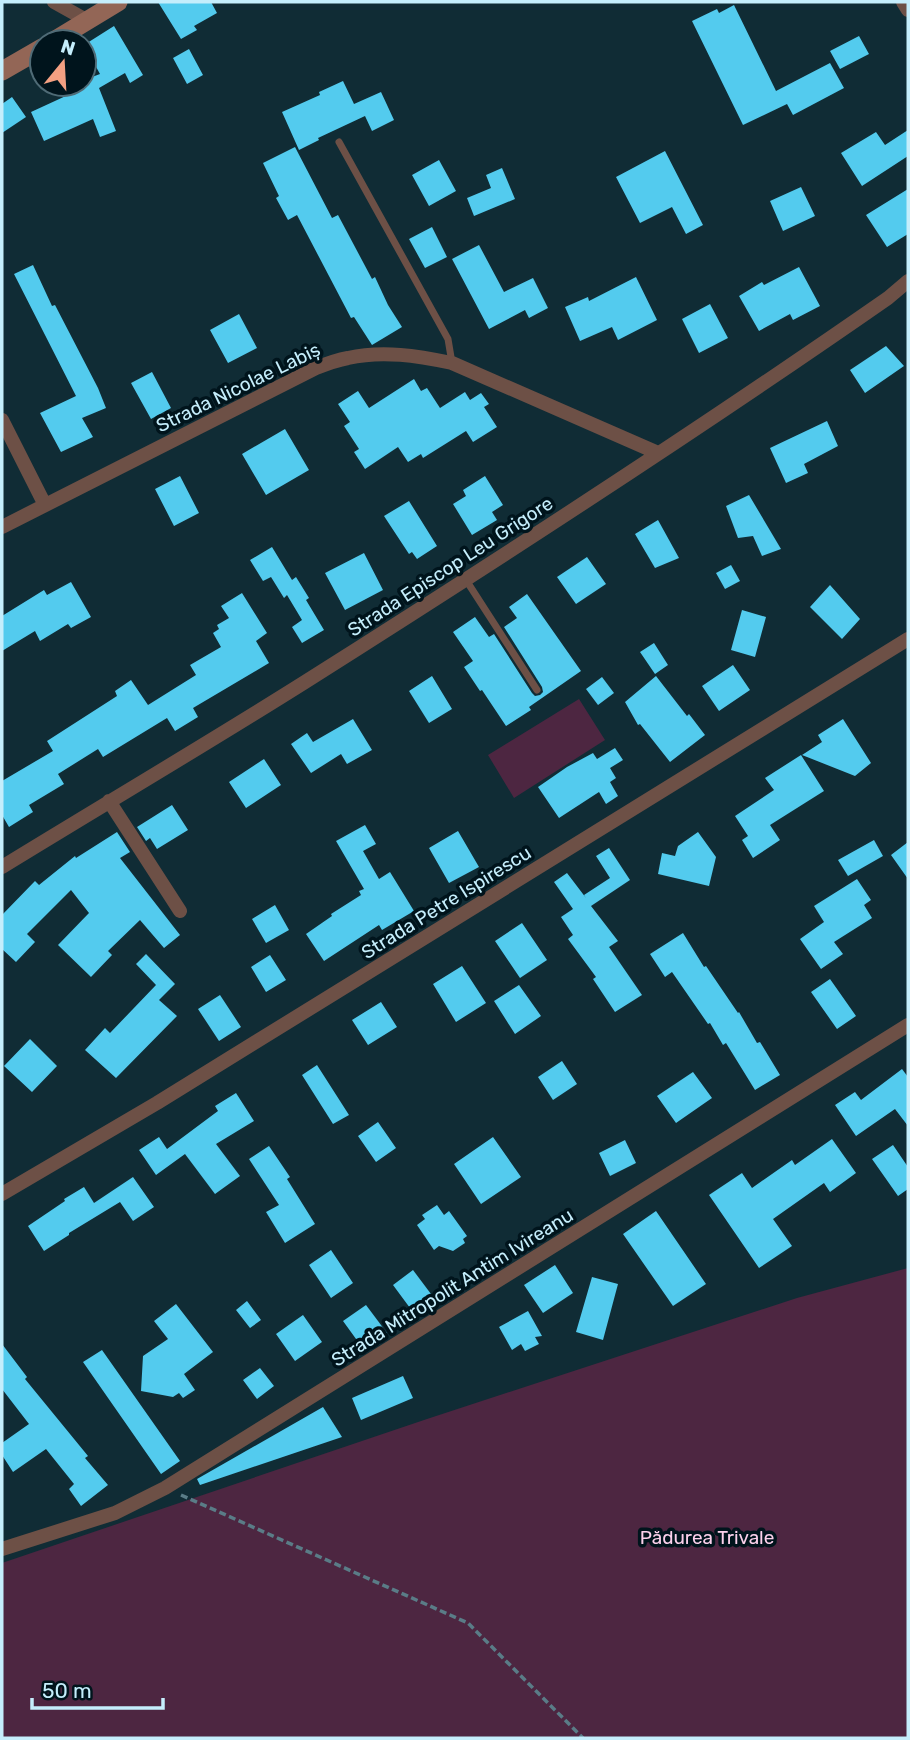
<svg xmlns="http://www.w3.org/2000/svg" width="910" height="1740" font-family="Rubik,sans-serif">
<rect width="100%" height="100%" fill="#102c35"/>
<path fill="#4d2641" d="M579,699L605,740L514,798L488,755Z
M908,1268V1738H2V1563L427,1419L797,1298Z"/>
<path fill="#53cbee" d="M158,2H211L217,13L194,26L197,30L181,39Z
M734,5L776,91L830,63L844,88L793,115L787,104L743,125L692,21L717,9L719,13Z
M114,26L143,75L130,83L125,73L99,88L116,131L100,137L93,119L44,141L31,112L81,89L79,84H84V80L100,74L84,45Z
M859,36L869,54L840,69L830,51Z
M189,49L203,75L187,84L173,58Z
M343,81L354,104L381,92L394,120L372,131L365,116L318,138L319,140L299,150L282,112L320,95L319,92Z
M12,97L26,117L2,133V104Z
M908,130V156L862,186L841,153L876,132L885,145Z
M295,147L332,218L338,215L372,279L375,277L388,305L402,327L372,345L354,317L351,318L297,215L288,220L276,198L279,196L263,163Z
M665,151L703,225L686,234L672,207L640,223L616,177Z
M439,160L456,191L429,206L412,175Z
M502,168L515,199L474,216L467,198L491,188L486,175Z
M801,187L815,216L783,231L770,201Z
M908,189V234L887,247L866,215Z
M432,227L447,257L425,268L409,239Z
M479,245L504,292L533,278L548,308L529,318L525,310L489,329L452,259Z
M33,265L52,306L55,305L98,388L106,408L82,418L93,437L61,452L40,413L76,396L14,274Z
M799,267L820,306L793,320L790,314L759,331L739,296L762,282L764,285Z
M636,277L657,320L618,340L612,327L580,341L565,307L588,297L589,301Z
M710,304L728,338L699,353L682,319Z
M239,314L257,348L228,363L210,330Z
M886,346L904,366L865,393L850,370Z
M152,372L171,408L151,419L131,383Z
M414,379L421,391L427,388L440,408L465,392L470,400L481,393L489,404L484,407L497,427L473,442L466,431L423,458L421,454L408,462L398,447L365,469L354,452L359,449L344,426L350,422L338,404L358,391L369,408Z
M827,421L838,446L804,464L808,473L786,483L770,448Z
M285,429L309,470L266,495L242,454Z
M180,476L199,513L174,526L155,489Z
M485,476L503,505L492,512L497,520L472,535L453,504L466,496L463,490Z
M749,495L781,549L762,556L753,536L738,538L726,506Z
M409,501L437,546L417,559L412,552L409,554L384,516Z
M658,520L679,558L655,568L635,534Z
M272,547L292,580L296,577L309,598L306,600L324,630L302,643L292,627L302,620L287,595L284,598L271,577L263,581L250,560Z
M364,553L383,590L345,610L325,573Z
M587,557L606,584L576,604L557,577Z
M731,565L740,581L725,589L716,573Z
M71,582L91,617L71,628L68,624L40,641L35,631L2,651V616L44,590L47,595Z
M830,585L860,619L842,639L810,607Z
M242,593L267,633L256,641L269,663L193,708L198,717L175,731L167,718L103,757L98,749L58,774L64,784L29,805L33,812L9,827L2,815V781L53,751L47,741L117,696L115,691L131,680L148,705L196,675L190,665L221,647L213,633L219,629L217,625L229,618L221,606Z
M527,594L581,671L529,707L531,710L506,726L482,690L480,691L464,667L473,661L453,632L475,617L489,637L494,634L532,693L535,696L540,695L543,692L542,687L504,627L517,618L509,607Z
M742,610L766,617L755,657L731,650Z
M654,643L668,665L655,674L640,652Z
M733,665L750,690L719,711L702,686Z
M432,676L452,709L429,723L409,691Z
M656,676L687,716L689,714L705,735L670,762L640,724L638,725L625,702Z
M602,677L614,693L598,705L586,689Z
M353,719L372,750L347,764L341,754L311,773L291,744L307,733L313,742Z
M843,719L871,763L855,776L802,755L822,742L818,735Z
M615,748L623,760L610,768L616,778L610,782L618,796L606,804L599,792L559,818L538,787L567,767L593,753L597,759Z
M801,755L824,791L770,825L780,840L753,858L742,840L748,836L735,816L774,790L765,778Z
M264,759L281,785L246,808L229,782Z
M172,805L188,830L157,849L150,838L146,841L137,827Z
M365,825L376,844L363,851L379,879L390,872L414,911L382,930L379,925L324,961L306,934L332,916L331,914L361,895L359,891L364,889L336,841Z
M458,831L479,867L449,883L429,848Z
M117,832L130,852L120,858L180,935L164,948L140,920L108,951L112,955L91,977L58,945L89,913L71,890L27,934L35,942L16,962L2,949V915L35,881L39,885L75,856L76,858Z
M698,832L716,857L709,886L658,874L662,853L675,856L678,846Z
M874,840L883,856L848,876L838,860Z
M908,842V879L891,855Z
M609,848L630,880L591,906L618,941L609,947L642,995L615,1012L593,979L596,977L568,939L573,935L561,917L573,909L554,882L567,873L586,898L584,895L610,878L596,856Z
M857,879L871,900L864,905L872,918L834,942L843,954L821,969L800,939L824,922L814,906Z
M275,905L289,930L266,943L252,919Z
M522,923L547,960L520,978L495,941Z
M683,933L704,967L706,966L738,1013L739,1012L757,1043L760,1042L780,1075L755,1090L726,1043L723,1045L710,1023L708,1024L672,972L665,977L650,954Z
M146,954L175,984L159,1000L177,1016L116,1078L85,1050L105,1028L110,1033L156,985L136,964Z
M270,955L286,980L266,992L251,967Z
M462,966L486,1003L456,1022L433,984Z
M830,979L856,1016L837,1029L811,992Z
M519,985L541,1016L515,1034L494,1001Z
M220,995L241,1027L219,1041L198,1009Z
M381,1002L397,1027L368,1045L352,1020Z
M30,1039L57,1066L32,1092L4,1066Z
M562,1061L577,1084L553,1100L538,1077Z
M317,1065L349,1115L333,1124L302,1075Z
M902,1069L908,1077V1126L895,1109L856,1136L835,1105L855,1092L861,1100Z
M693,1072L712,1098L676,1123L657,1096Z
M236,1093L254,1121L216,1144L240,1176L215,1194L185,1154L156,1175L139,1150L159,1137L167,1149L218,1111L215,1106Z
M378,1122L396,1148L376,1162L358,1136Z
M493,1137L521,1177L481,1204L454,1164Z
M832,1139L856,1173L830,1192L824,1183L773,1219L792,1246L759,1268L709,1195L742,1173L752,1188L792,1160L795,1165Z
M625,1140L636,1163L610,1176L599,1153Z
M893,1145L908,1167V1189L898,1196L872,1159Z
M269,1146L290,1177L287,1179L315,1224L285,1243L266,1212L279,1205L249,1159Z
M133,1177L154,1207L133,1221L120,1202L69,1233V1235L44,1251L28,1226L65,1201L64,1199L84,1187L94,1203Z
M437,1205L444,1215L449,1211L467,1236L463,1239L465,1243L453,1251L439,1246L434,1250L417,1225L425,1219L422,1215Z
M656,1211L706,1284L673,1306L623,1234Z
M331,1250L353,1283L331,1298L309,1265Z
M555,1265L573,1293L543,1313L524,1285Z
M413,1270L431,1294L410,1308L393,1285Z
M592,1277L618,1284L603,1340L576,1332Z
M247,1301L261,1320L250,1328L236,1310Z
M176,1304L213,1352L184,1374L195,1390L183,1398L179,1393L173,1397L141,1391L143,1356L168,1339L154,1321Z
M366,1305L387,1333L364,1350L343,1321Z
M528,1311L542,1336L535,1337L539,1344L525,1351L521,1344L512,1350L499,1327Z
M303,1315L322,1342L295,1361L276,1334Z
M2,1344L27,1377L25,1379L88,1456L85,1458L108,1485L81,1506L69,1489L74,1484L46,1449L13,1472L2,1455V1443L29,1424L2,1389Z
M102,1350L180,1461L161,1474L83,1362Z
M260,1368L274,1386L257,1399L243,1380Z
M403,1376L413,1398L361,1420L352,1398Z
M323,1407L342,1437L200,1485L197,1479Z"/>
<g fill="none" stroke-linecap="round" stroke-linejoin="round">
<path stroke="#5a7c87" stroke-width="3.5" stroke-dasharray="7 3.5" stroke-linecap="butt" d="M181,1495L468,1623L583,1738"/>
<path stroke="#6d5046" stroke-width="7" d="M339,142L448,339L452,363
M466,580L537,690"/>
<path stroke="#6d5046" stroke-width="14" d="M54,2L88,21
M903,2L908,10
M2,420L45,505
M2,527L316,368C326,364 337,360 348,358C383,350 418,356 452,363L658,453
M109,801L180,911
M2,867C103,805 205,745 305,682C501,558 697,431 888,298L908,281
M2,1194L157,1103L908,639
M2,1549L115,1513L165,1488L908,1025"/>
<path stroke="#936656" stroke-width="19" d="M52,42L118,2
M2,71L42,48"/>
</g>
<g text-anchor="middle" stroke-width="7" stroke-linejoin="round" paint-order="stroke">
<g font-size="19" fill="#c5eefc" stroke="#00141c">
<text transform="translate(238 387) rotate(-26)" y="7">Strada Nicolae Labiș</text>
<text transform="translate(450 566) rotate(-33)" y="7">Strada Episcop Leu Grigore</text>
<text transform="translate(446 902) rotate(-32)" y="7">Strada Petre Ispirescu</text>
<text transform="translate(452 1287) rotate(-32)" y="7">Strada Mitropolit Antim Ivireanu</text>
</g>
<g font-size="19" fill="#fbd0eb" stroke="#00141c">
<text x="707" y="1544">Pădurea Trivale</text>
</g>
</g>
<rect width="910" height="1740" fill="none" stroke="#c5eefc" stroke-width="7"/>
<g transform="translate(63 63) rotate(18)"><circle r="33" fill="#00141c" stroke="#4f6b76" stroke-width="2"/>
<path d="M0-5L12 26L0 18L-12 26Z" fill="#f3a082"/>
<text y="-10" font-size="19" font-weight="bold" text-anchor="middle" fill="#c5eefc">N</text>
</g>
<path d="M32 1698v10h131v-10" fill="none" stroke="#c5eefc" stroke-width="3.5"/>
<text x="42" y="1698" font-size="21" fill="#c5eefc" stroke="#00141c" stroke-width="5" paint-order="stroke">50 m</text>
</svg>
